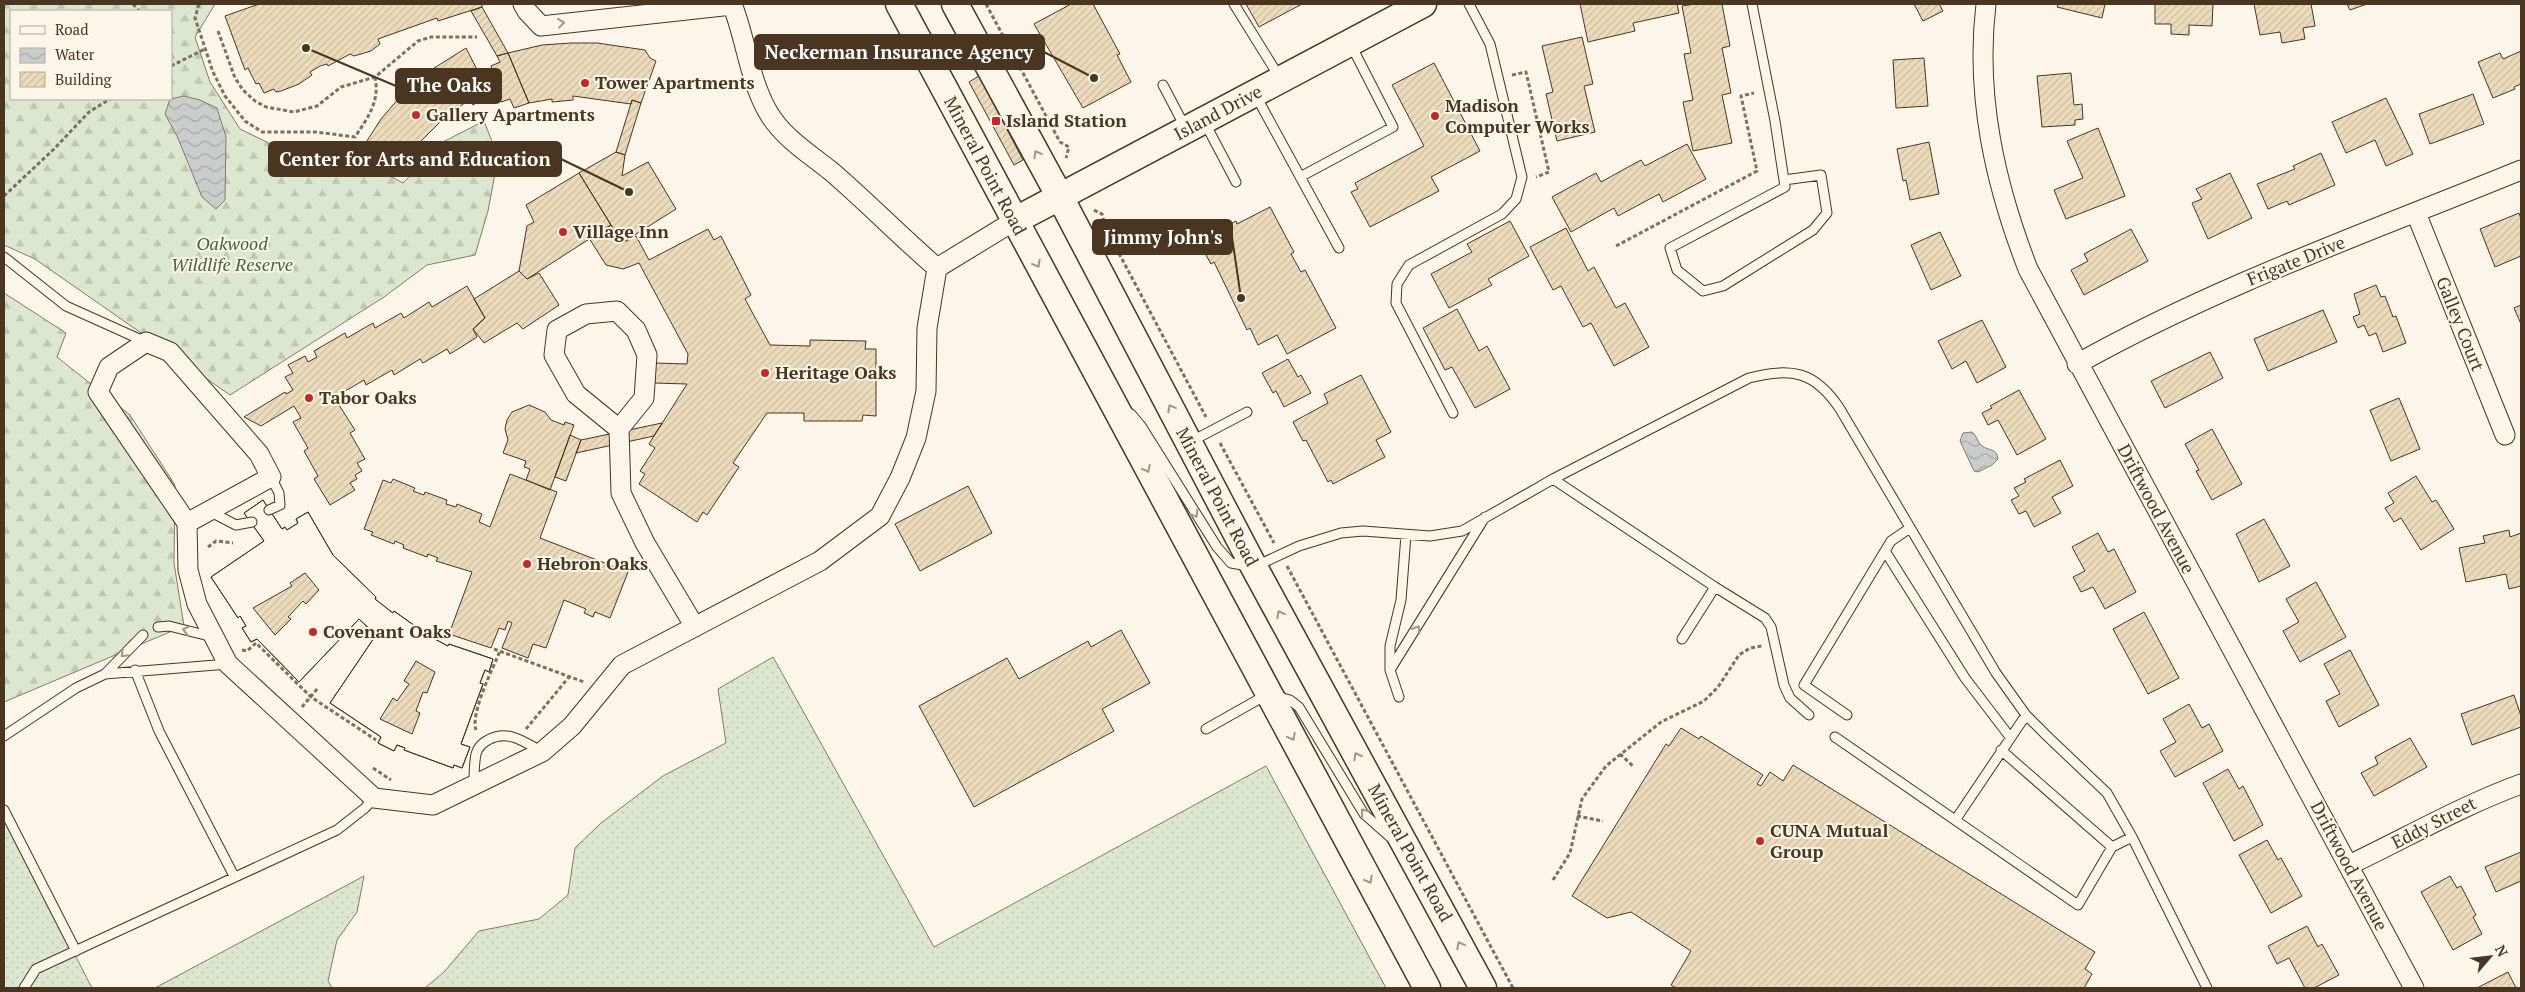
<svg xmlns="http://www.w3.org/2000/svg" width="2525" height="992" font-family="'PT Serif',serif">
<defs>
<pattern id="grass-dots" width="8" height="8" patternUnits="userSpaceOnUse" patternTransform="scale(1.25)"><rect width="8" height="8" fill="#dce7d0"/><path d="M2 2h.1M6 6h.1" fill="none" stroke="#bec7b2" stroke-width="1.8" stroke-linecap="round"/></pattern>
<pattern id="forest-firs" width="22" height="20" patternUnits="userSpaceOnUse" patternTransform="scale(1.25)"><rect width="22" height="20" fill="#dce7d0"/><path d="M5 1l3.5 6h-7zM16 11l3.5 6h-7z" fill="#bec7b2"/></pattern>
<pattern id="water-waves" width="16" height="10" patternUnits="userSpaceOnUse" patternTransform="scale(1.25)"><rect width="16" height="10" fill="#c9cecd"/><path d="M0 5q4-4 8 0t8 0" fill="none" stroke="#a5a8a6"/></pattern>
<pattern id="building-hatch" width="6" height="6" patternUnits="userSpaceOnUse" patternTransform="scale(1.25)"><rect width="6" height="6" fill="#ecdcbc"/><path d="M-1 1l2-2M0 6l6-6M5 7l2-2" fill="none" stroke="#ccbda1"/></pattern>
</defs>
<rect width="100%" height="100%" fill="#fbf6e9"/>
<path fill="url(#grass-dots)" stroke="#887966" d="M773,657L934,947L1266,766L1386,988H425L444,972L479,931L539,919L568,895L575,848L601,823L663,776L726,743L718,689Z
M4,818L92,988H4Z
M364,876L357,912L337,940L328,981L332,988H155Z"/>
<path fill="url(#forest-firs)" stroke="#887966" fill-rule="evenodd" d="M4,4H215L195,37L210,82L240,129L275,146L336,147L403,183L443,142L484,121L498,157L488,211L475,255L427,265L384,297L230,395L35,259L4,245ZM11,11H171V99H11Z
M4,293L66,333L57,357L130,415L175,485L174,563L184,626L4,702Z"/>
<path fill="url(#water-waves)" stroke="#887966" d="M184,96L200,100L217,108L226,137L225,200L216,209L202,197L177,136L165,114L170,99Z
M1972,432C1977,436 1977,442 1982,446C1989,451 1997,448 1998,459L1992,465L1978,472L1974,471L1960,441L1963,433Z"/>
<path fill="url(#building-hatch)" stroke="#4a3520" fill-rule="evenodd" d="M259,4H482V7L438,21L437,18L378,39L380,44L371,51L354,56L350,54L328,66L327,64L320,66L310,72L312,75L299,84L281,91L276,92L274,89L264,93L259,83L256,84L248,68L245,70L225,16Z
M1071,4H1093L1120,54L1117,55L1131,82L1083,108L1034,24Z
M1246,4H1302L1259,27Z
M1580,4H1677L1679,13L1633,23L1635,31L1588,42Z
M1695,4H1722L1730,46L1722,48L1731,93L1722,95L1732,143L1693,151L1683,102L1693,100L1684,54L1691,53L1682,6Z
M1914,4H1939L1943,11L1923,21Z
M2055,4H2105L2102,18L2057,7L2058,5Z
M2155,4H2213L2212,26L2189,25V35L2171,34V24H2155Z
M2254,4H2311L2315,26L2303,28L2305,39L2282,43L2280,32L2260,35Z
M2347,4H2367L2350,10Z
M482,7L508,53L497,56L471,11Z
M1582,37L1593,84L1584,86L1595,132L1557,141L1546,94L1553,92L1542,46Z
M571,43H597L645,50L650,58L656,61L641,103L632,100L631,104L573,96V100L552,102V99L529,103L508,53L542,45Z
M466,48L490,95L473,105L470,99L443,119L422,140L401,174L373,158L377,151L365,144L381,119L400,97L420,77Z
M2521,51V84L2514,87L2515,89L2493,98L2478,62L2500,53L2503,59Z
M508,53L529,103L514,108L510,99L501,102L497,91L490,95L483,81L494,75L491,66L500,62L497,56Z
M1924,58L1928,106L1896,108L1893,60Z
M1434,63L1480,151L1431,177L1439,191L1370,227L1351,192L1358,189L1355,183L1424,146L1392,85Z
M2071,73L2074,105L2082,104L2083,119L2075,120V125L2042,127L2037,76Z
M979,76L1023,160L1014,165L969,82Z
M2473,94L2484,124L2430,144L2419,114Z
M2386,98L2413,154L2386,166L2375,140L2346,153L2332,122Z
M632,100L641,103L625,155L616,152Z
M2098,128L2125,196L2066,219L2054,190L2083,178L2067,141Z
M1929,142L1939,194L1910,200L1906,180L1903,181L1897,149Z
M1687,144L1706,179L1663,202L1659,194L1618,216L1614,208L1571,232L1552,197L1596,173L1601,182L1641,160L1645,166Z
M616,152L625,155L622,176L648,162L676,209L622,243L579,173Z
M2321,153L2335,185L2289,205L2287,201L2268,209L2257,184L2295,169L2293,166Z
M579,173L611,225L527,279L519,271L527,226L534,222L526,205Z
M2230,173L2252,218L2208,239L2192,203L2202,199L2196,189Z
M1270,207L1294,252L1291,254L1301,272L1305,270L1336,328L1287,354L1277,335L1258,345L1250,328L1247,330L1214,262L1211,264L1200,244L1217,235L1215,232L1236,221L1237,224Z
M2519,213L2521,219V256L2495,267L2480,229Z
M1510,221L1529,256L1488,279L1492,285L1449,308L1431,274L1472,252L1467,244Z
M611,225L622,243L636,236L649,260L708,229L714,240L721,236L751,295L745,299L770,345L810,346V340L866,341L865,349H876V416L863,415L862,421H804V413H767L733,463L739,467L707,515L703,512L697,522L639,484L645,474L640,471L655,448L649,444L687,384L654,383V363L687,364L688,354L639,263L623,269L606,265L589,238Z
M1566,228L1588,271L1594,267L1616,308L1625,303L1649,347L1614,366L1591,323L1583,327L1561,286L1553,290L1530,247Z
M2131,229L2148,261L2084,295L2071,270L2088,261L2084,254Z
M1940,232L1961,276L1931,290L1911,245Z
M519,271L527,279L539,273L559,305L523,329L517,323L484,343L473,329L485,318L474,299Z
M2376,285L2381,297L2385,296L2393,317L2396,316L2406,343L2383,352L2376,333L2369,336L2364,325L2358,328L2353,317L2360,314L2354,294Z
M467,286L485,318L473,329L477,337L450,354L447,349L423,363L420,359L394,375L392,370L366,385L364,380L340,394L344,402L339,405L355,430L350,433L365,459L357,463L362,471L355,475L357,479L350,483L355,490L330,505L314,479L318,476L304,451L308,448L293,422L301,418L294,406L261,426L244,417L285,392L286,394L293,390L285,377L293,373L288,365L305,356L308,362L317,357L314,351L345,333L347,338L373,323L375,328L401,313L404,318L429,302L432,307Z
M2521,305V324L2514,308Z
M1457,309L1479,351L1487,346L1510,389L1475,408L1452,367L1445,370L1423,328Z
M2323,310L2337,342L2268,371L2254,339Z
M1982,320L2006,367L1977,383L1966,361L1952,369L1938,341Z
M2210,352L2223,378L2165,408L2151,381Z
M1288,359L1298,377L1301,375L1311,393L1284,407L1276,391L1273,393L1262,373Z
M1361,375L1391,432L1376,440L1385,457L1333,484L1331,480L1328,482L1306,440L1303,441L1293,422L1328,403L1324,394Z
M2019,390L2046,439L2017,455L1998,420L1988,425L1982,413L1992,408L1990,406Z
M2399,398L2420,449L2391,461L2370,410Z
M529,405L545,412L551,420L564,425L565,422L574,425L550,490L526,480L530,469L524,467L526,461L503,453L508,440L505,429L507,420L512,412Z
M662,423L654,436L576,453L581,440Z
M2212,429L2242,484L2212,500L2196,471L2199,470L2185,444Z
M570,435L581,440L566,481L555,477Z
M2060,460L2073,486L2052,497L2061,513L2034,527L2026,511L2019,514L2011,500L2019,496L2014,488L2026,482L2024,479Z
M510,474L557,492L540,538L628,572L610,618L595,612L593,617L584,613L586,609L564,600L546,648L533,644L528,658L502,648L512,623L508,621L505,630L499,628L491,648L449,634L472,572L436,561L438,558L428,554L427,557L403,548L404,545L395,541L394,544L371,535L373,532L364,529L383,480L391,483L393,479L415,488L413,491L424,495L425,492L447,500L446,504L456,507L457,504L482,514L479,522L490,527Z
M2416,476L2432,502L2436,500L2454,529L2421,550L2401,518L2394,522L2385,508L2394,503L2388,493Z
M968,486L992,533L920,571L895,524Z
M263,500L282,529L285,527L287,530L298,523L296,519L308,512L333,555L376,597L375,599L393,613L394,611L429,636L448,646L449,644L493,659L489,672L485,670L480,683L483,684L461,744L470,747L462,768L454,765L453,768L404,750L405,748L397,745L394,751L378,743L381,737L330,703L376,635L359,619L299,682L257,639L251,642L242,628L246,626L240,616L238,618L211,577L264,541L244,513ZM305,573L319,590L306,604L303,601L288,617L291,619L275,635L253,608L292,586L290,583ZM416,661L435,672L427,693L423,692L416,711L420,713L412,734L380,719L393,698L397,701L409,684L404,681Z
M263,500L282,529L285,527L287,530L298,523L296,519L308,512L333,555L376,597L375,599L393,613L394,611L429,636L448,646L449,644L493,659L489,672L485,670L480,683L483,684L461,744L470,747L462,768L454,765L453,768L404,750L405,748L397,745L394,751L378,743L381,737L330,703L376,635L359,619L299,682L257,639L251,642L242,628L246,626L240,616L238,618L211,577L264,541L244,513Z
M2264,519L2290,566L2259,582L2236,534Z
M2509,530L2510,537L2521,533V586L2509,589L2506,574L2466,582L2459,548L2485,543L2483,536Z
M2098,533L2108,552L2114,549L2136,592L2105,609L2093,587L2081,592L2073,577L2085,571L2072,547Z
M2316,582L2346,637L2300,662L2283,631L2299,622L2286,599Z
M2144,612L2179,678L2148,694L2113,629Z
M1121,630L1150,683L1102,709L1114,731L974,807L919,706L1007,658L1019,679L1088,641L1091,647Z
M2350,650L2379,705L2339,727L2326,701L2340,694L2324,664Z
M2514,695L2521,716V727L2472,745L2461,714Z
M2189,704L2202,728L2209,724L2223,751L2175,777L2160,751L2176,742L2163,719Z
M1681,728L1699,739L1701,736L1763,775L1757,784L1761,786L1770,772L1783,781L1793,765L2095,952L2085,969L2092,974L2084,988H1676L1671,985L1691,951L1631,912L1607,918L1572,896L1666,744L1669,746Z
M2410,738L2427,767L2374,796L2361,773L2378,764L2375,757Z
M2228,769L2239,789L2243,786L2263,825L2234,841L2203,783Z
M2267,840L2278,860L2281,858L2302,896L2271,913L2239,855Z
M2521,852V881L2496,892L2485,867Z
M2450,876L2457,888L2461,886L2476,915L2473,917L2482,934L2453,950L2421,892Z
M2307,926L2318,947L2322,944L2339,975L2314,988H2305L2289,958L2277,964L2268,946Z
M2508,972L2516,988H2477Z"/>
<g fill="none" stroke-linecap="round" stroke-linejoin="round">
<defs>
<path id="lane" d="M1234,4L1280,78
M1752,4L1775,121L1785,187L1670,248L1677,270L1703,291L1723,286L1813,230L1827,213L1821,175L1784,180
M1163,85L1185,127
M1256,96L1339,248
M1205,123L1236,182
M1300,177L1393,127L1351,45
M4,257L66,306L146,342
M1453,413L1396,303L1397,284L1409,265L1502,214L1516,199L1522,177L1490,44L1469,4
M1131,414L1141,426L1217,547L1231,563L1254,567L1299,546L1341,533L1363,531L1430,536L1462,531L1553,479L1749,378C1791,367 1815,371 1840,409L1996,673L2026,715L2047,736L2107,793L2132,837L2207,988
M1190,442L1247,412
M1553,479L1715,587L1682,639
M269,510L280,505L279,493L271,477
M209,511L236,525L252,522
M1885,551L1965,678L2010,737
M1715,587L1765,618L1771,627L1784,685L1790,698L1809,715
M158,627L169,626L213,637
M135,670L159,731L234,876
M1390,670L1485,517
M105,674L143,635
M1399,697L1390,670V646L1401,600L1406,535
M1847,715L1804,685L1891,541L1910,528
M1206,729L1268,694L1290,700L1299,707L1364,814L1390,837
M4,736L76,688L105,674L228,664
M1835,737L2078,905L2112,847L2132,837
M2001,750L2112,847
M474,785C474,775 474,764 476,754C478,747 482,743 488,740C508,729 525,742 542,752
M4,810L76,951
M1956,819L2026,715
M24,988L36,969L337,830L365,808L374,798"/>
<path id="street" d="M523,4L527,11L541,26L732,5
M732,4C746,39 749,79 768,112C783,138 810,154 832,172C868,203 901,237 937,268
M1986,4C1975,96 1995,184 2028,269L2414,988
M2416,213L2505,435
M617,311L636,330L647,355L644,398L619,429L576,394L554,355L557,330L586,314Z
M146,342L170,352L259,454L271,477L187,523L98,392L109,367Z
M2077,364C2218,285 2372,231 2521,170
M619,429L621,493L645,543L695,627
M187,523L188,570L197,604L228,664L374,798L433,805L542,752L572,726L622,665L820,561L880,516L900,478L916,438L926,391L927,328L937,268L1014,221
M2349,865C2406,838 2461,806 2521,784"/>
<path id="secondary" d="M899,4L1427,988
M955,4L1060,197L1254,567L1483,988
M1014,221L1423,4"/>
</defs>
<use href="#lane" stroke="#4a3520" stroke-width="11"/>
<use href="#street" stroke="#4a3520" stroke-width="21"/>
<use href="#secondary" stroke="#4a3520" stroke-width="29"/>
<path stroke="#7f6f5c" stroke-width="3" stroke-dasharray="4 2.5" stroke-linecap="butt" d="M133,4L139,11
M199,4L195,18L213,72L225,96L245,121L262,132H316L355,137C368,117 380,102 375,77
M986,4L1060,142L1069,147L1066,158
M218,31L235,78L243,90L255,101L266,107L294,112L317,106L341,87L375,77L418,41L431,37H477
M171,66L205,49
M1512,75L1526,72L1549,172L1536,177
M4,196L54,149L89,112L110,99
M1094,210L1102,214L1106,229L1206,417
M1616,246L1757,171L1741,96L1754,93
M1220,443L1274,543
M208,547L216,541L233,543
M1287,566L1513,988
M494,649L584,682
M242,650L247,651L256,643L311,697L376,740
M302,707L318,688
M526,729L569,677
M476,730C470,714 493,668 500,651
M1620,754L1634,767
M373,768L391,780
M1577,816L1603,821
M1553,880L1570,853L1582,799L1606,766L1661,722L1704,701L1718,687L1739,655L1750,648L1762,646"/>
<use href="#lane" stroke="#fbf6e9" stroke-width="9"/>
<use href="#street" stroke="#fbf6e9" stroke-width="19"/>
<use href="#secondary" stroke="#fbf6e9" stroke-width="26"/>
</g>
<defs><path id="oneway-chevron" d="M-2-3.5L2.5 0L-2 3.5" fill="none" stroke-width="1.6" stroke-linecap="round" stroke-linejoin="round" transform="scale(1.25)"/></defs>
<g stroke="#a29684">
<use href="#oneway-chevron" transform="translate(561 23) rotate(-7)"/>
<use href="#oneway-chevron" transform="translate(1037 154) rotate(-119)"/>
<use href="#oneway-chevron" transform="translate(1037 264) rotate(61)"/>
<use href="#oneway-chevron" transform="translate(1171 408) rotate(-118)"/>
<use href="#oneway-chevron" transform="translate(1147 469) rotate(62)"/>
<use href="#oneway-chevron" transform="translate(1195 514) rotate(57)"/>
<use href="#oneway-chevron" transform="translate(1280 614) rotate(-119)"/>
<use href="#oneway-chevron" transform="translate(1417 629) rotate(-58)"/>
<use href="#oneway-chevron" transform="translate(186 630) rotate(-166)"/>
<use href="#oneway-chevron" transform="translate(124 654) rotate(134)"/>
<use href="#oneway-chevron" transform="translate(1292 737) rotate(62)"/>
<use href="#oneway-chevron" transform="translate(1357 756) rotate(-119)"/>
<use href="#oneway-chevron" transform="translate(1364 812) rotate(-128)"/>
<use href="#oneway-chevron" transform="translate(1369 880) rotate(62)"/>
<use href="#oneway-chevron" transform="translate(1460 945) rotate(-118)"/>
</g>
<g fill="#c62828" stroke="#fbf6e9" stroke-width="2">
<circle cx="585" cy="83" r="5"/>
<circle cx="416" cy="115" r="5"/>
<circle cx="1435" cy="116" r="5"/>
<rect x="991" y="116" width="10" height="10" rx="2.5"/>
<circle cx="563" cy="232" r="5"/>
<circle cx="765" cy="373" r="5"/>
<circle cx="309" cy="398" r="5"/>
<circle cx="527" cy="564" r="5"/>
<circle cx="313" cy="632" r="5"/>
<circle cx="1760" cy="841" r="5"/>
</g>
<g text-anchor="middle" stroke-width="4" stroke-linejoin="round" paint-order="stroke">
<g font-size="18" font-weight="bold" fill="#4a3520" stroke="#fbf6e9" text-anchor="start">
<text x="595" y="89">Tower Apartments</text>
<text x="1445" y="112">Madison<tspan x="1445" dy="21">Computer Works</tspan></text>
<text x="426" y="121">Gallery Apartments</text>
<text x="1006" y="127">Island Station</text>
<text x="573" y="238">Village Inn</text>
<text x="775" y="379">Heritage Oaks</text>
<text x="319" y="404">Tabor Oaks</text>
<text x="537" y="570">Hebron Oaks</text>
<text x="323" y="638">Covenant Oaks</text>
<text x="1770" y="837">CUNA Mutual<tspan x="1770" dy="21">Group</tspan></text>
</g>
<g font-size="18" fill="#4a3520" stroke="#fbf6e9">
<text transform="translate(1218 113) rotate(-28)" y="6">Island Drive</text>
<text transform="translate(985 166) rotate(62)" y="6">Mineral Point Road</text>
<text transform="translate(2296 261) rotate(-22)" y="6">Frigate Drive</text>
<text transform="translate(2460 324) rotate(68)" y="6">Galley Court</text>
<text transform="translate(1217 497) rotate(62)" y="6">Mineral Point Road</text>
<text transform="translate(2156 509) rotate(62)" y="6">Driftwood Avenue</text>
<text transform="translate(2434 823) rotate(-27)" y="6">Eddy Street</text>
<text transform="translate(1410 853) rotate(61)" y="6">Mineral Point Road</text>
<text transform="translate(2349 866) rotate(62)" y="6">Driftwood Avenue</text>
</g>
<g font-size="18" font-style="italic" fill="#436837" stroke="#fbf6e9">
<text x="232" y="250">Oakwood<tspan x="232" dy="21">Wildlife Reserve</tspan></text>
</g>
</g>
<path fill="none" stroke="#4a3520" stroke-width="2" d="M1094 78L1044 52M306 48L396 86M629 192L561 159M1241 298L1232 237"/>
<g fill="#4a3520" stroke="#fbf6e9" stroke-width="2">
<circle cx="1094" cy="78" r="5"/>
<circle cx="306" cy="48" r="5"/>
<circle cx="629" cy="192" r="5"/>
<circle cx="1241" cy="298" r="5"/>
</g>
<g fill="#4a3520" stroke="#4a3520" stroke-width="2">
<rect x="755" y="35" width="289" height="34" rx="5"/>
<rect x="396" y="69" width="105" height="34" rx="5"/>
<rect x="269" y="142" width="292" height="34" rx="5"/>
<rect x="1093" y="220" width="139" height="34" rx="5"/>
</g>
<g font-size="19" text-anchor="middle" font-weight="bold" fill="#fff">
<text x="899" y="59">Neckerman Insurance Agency</text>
<text x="449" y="92">The Oaks</text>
<text x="415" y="166">Center for Arts and Education</text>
<text x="1163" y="244">Jimmy John's</text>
</g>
<rect width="2525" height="992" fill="none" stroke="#4a3520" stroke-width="10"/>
<rect x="10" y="10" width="162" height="90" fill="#fbf6e9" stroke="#b4a999"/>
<rect x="20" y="26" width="25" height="8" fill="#fbf6e9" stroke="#b4a999"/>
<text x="55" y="35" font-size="15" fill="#4a3520">Road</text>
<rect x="20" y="48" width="25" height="15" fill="url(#water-waves)" stroke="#b4a999"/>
<text x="55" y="60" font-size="15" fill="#4a3520">Water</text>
<rect x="20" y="72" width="25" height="15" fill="url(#building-hatch)" stroke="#b4a999"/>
<text x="55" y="85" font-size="15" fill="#4a3520">Building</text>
<g transform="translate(2490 957) rotate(62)" stroke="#fbf6e9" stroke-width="4" paint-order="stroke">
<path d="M0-4L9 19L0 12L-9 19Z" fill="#4a3520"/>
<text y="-8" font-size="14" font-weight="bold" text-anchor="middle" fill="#4a3520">N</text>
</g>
</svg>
